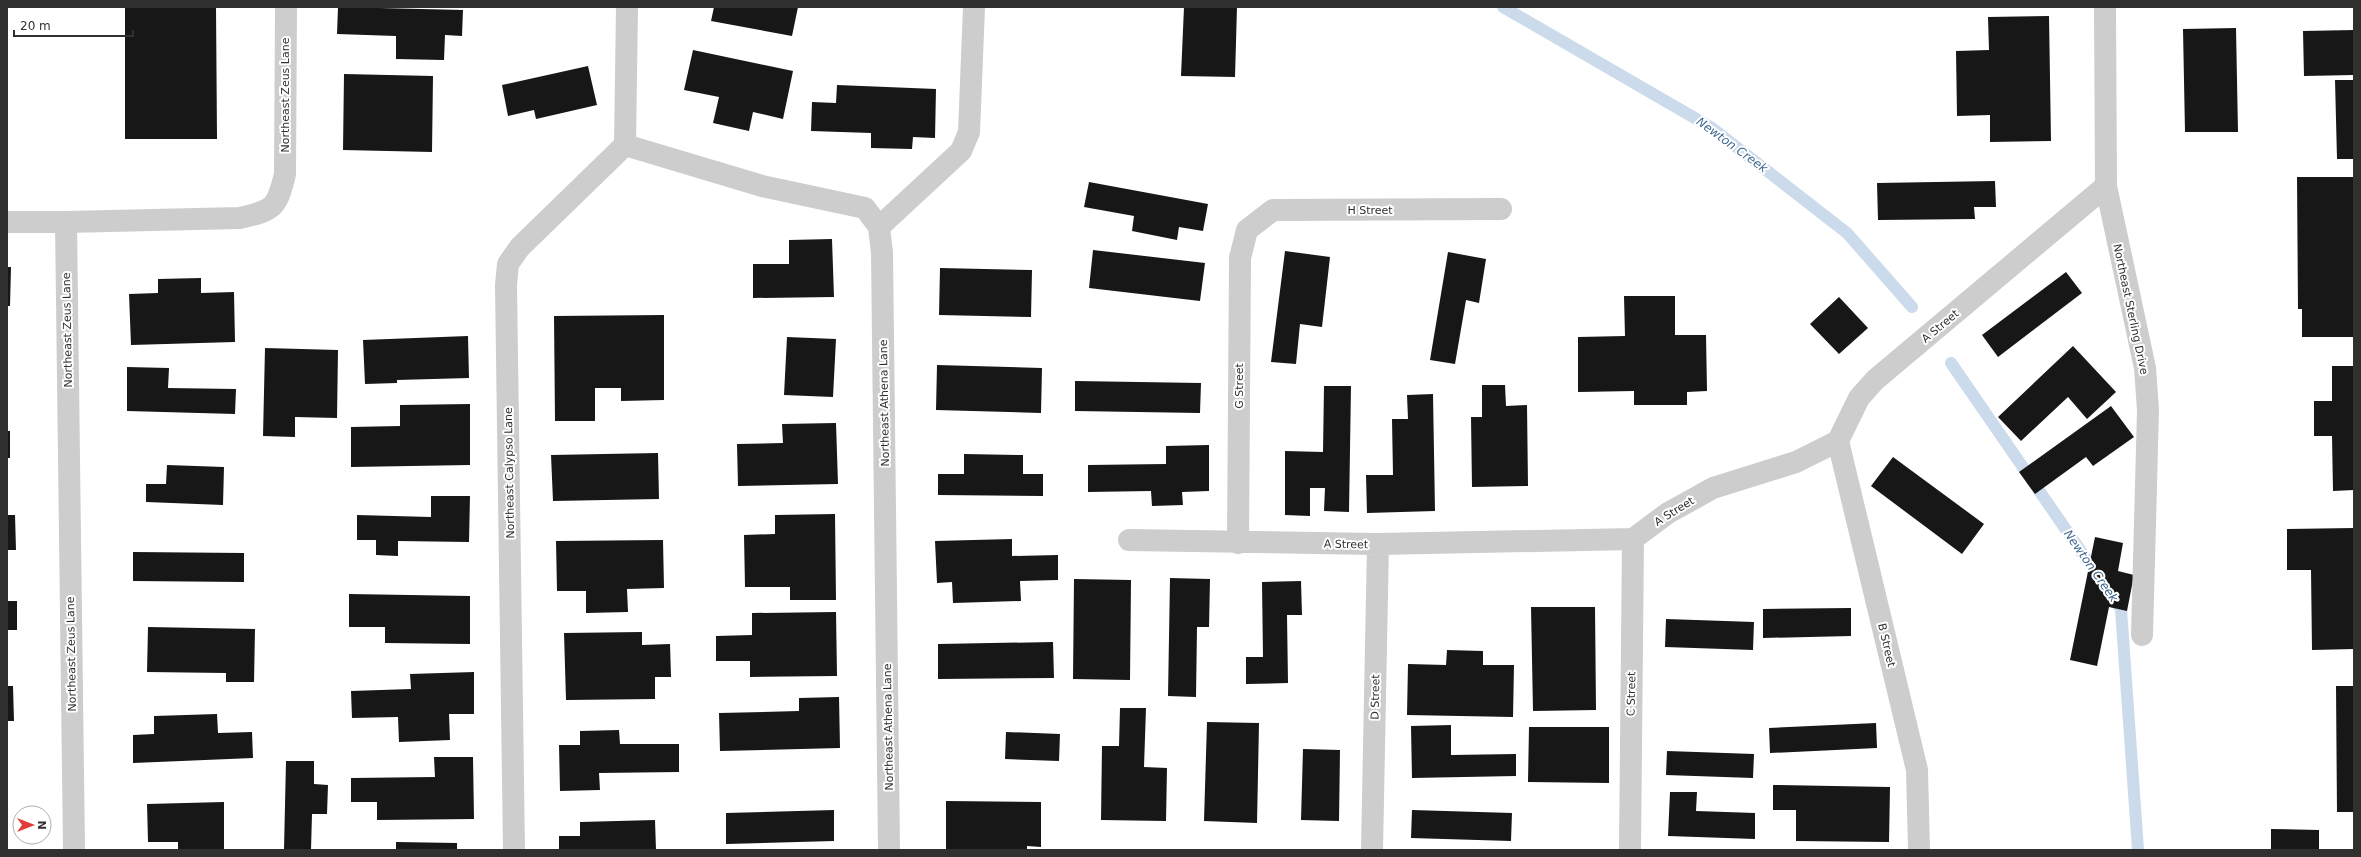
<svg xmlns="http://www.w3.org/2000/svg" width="2361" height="857" font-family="'DejaVu Sans',sans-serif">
<rect width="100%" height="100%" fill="#fff"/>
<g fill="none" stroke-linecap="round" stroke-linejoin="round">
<path stroke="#cbdbeb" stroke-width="12" d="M1503,7L1712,128L1847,233L1912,307
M1951,363L2098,576
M2112,597L2121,609L2138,850"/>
</g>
<path fill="#171717" d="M125,7H216L217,139H125Z
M338,7L463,10L462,36L445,35L444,60L396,59V36L337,34Z
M714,7H798L792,36L711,21Z
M1184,7H1237L1235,77L1181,76Z
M2049,16L2051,141L1990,142V115L1957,116L1956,51L1989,50L1988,17Z
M2236,28L2238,132H2185L2183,29Z
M2354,30V75L2304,76L2303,31Z
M693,50L793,71L783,119L753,112L749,131L713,123L719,97L684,90Z
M588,66L597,105L536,119L534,110L508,116L502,85Z
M344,74L433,76L432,152L343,150Z
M2335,80H2354V159H2337Z
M837,85L936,89L935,138L913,137L912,149L871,148V133L811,131L812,102L836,103Z
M2297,177H2354V337H2302V309H2298Z
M1995,181L1996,207H1974L1975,219L1878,220L1877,183Z
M1089,182L1208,204L1203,231L1179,227L1177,240L1132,231L1134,216L1084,207Z
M832,239L834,297L753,298V264H789V240Z
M1093,250L1205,263L1200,301L1089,288Z
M1285,251L1330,257L1322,327L1300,324L1296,364L1271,362Z
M1448,252L1486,259L1479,303L1466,300L1455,364L1430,360Z
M7,267H11L10,306H7Z
M940,268L1032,270L1031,317L939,315Z
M2066,272L2082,293L1998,357L1982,335Z
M201,278V293L234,292L235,342L131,345L129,294L158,293V279Z
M1624,296H1675V335H1706L1707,391L1687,392V405H1634V391L1578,392V337L1625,336Z
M1839,297L1868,328L1839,354L1810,324Z
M664,315V400L621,401V388H595V421H555L554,316Z
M468,336L469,378L397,380V383L365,384L363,340Z
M787,337L836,339L833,397L784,395Z
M2073,346L2116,392L2087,419L2068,397L2021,441L1998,417Z
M265,348L338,350L337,418L295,417V437L263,436Z
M937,365L1042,368L1041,413L936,410Z
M2332,366H2354V490L2333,491L2332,436H2314V401H2332Z
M127,367L169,368L168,388L236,389L235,414L127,411Z
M1075,381L1201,383L1200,413L1075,411Z
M1482,385H1505L1506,406L1527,405L1528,486L1472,487L1471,417H1482Z
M1324,386H1351L1349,512L1324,511L1325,488H1310V516L1285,515V451L1323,452Z
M1433,394L1435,511L1367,513L1366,475H1393L1392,419H1408L1407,395Z
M470,404V465L351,467V427L400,426V405Z
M2111,406L2134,437L2093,466L2086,457L2035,494L2019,472Z
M836,423L838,484L738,486L737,444L783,443L782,424Z
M7,431H10V458H7Z
M1209,445V491L1182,492L1183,505L1152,506L1151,491L1088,492V465L1166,464V446Z
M658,453L659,499L553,501L551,455Z
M964,454L1023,455V474H1043V496L938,495V474H964Z
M1893,457L1984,524L1962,554L1871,486Z
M167,465L224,467L223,505L146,502V484H166Z
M431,496H470L469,542L398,541V556L376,555V540H357V515L431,517Z
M835,514L836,600H790V587H745L744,535L775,534V515Z
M7,515H15L16,550H7Z
M2354,528V649L2312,650L2311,570H2287V529Z
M2095,537L2123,543L2118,571L2134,575L2127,611L2109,607L2097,666L2070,660Z
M1012,539V556L1058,555V580L1020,581L1021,601L953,603L952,582L937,583L935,541Z
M663,540L664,588L627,589L628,612L586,613V591H557L556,541Z
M133,552L244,553V582L133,581Z
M1170,578L1210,579L1209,627H1197L1196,697L1168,696Z
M1074,579L1131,580L1130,680L1073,679Z
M1301,581L1302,615H1287L1288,683L1246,684V657H1263L1262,582Z
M349,594L470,596V644L385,643V627H349Z
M7,601H17V630H7Z
M1531,607H1595L1596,710L1533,711Z
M1851,608V636L1763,638V609Z
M836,612L837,676L750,677V661H716V636L752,635V613Z
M1666,619L1754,622L1753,650L1665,647Z
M148,627L255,629L254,682H226V673L147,672Z
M642,632V645L670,644L671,677H655V699L566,700L564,633Z
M1053,642L1054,678L938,679V644Z
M1447,650L1483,651V665H1514L1513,717L1407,715L1408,664L1446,665Z
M474,672V714H449L450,740L399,742L398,717L352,718L351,691L411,689L410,674Z
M7,686H13L14,721H7Z
M2336,686H2354V812H2337Z
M839,697L840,748L720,751L719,713L799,711V698Z
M1120,708H1146L1144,767L1167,768L1166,821L1101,820L1102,746H1119Z
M217,714L218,733L252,732L253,758L133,763V735L154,734V716Z
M1207,722L1259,723L1257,823L1204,821Z
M1876,723L1877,748L1770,753L1769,728Z
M1451,725V755L1516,754V776L1412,778L1411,726Z
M1529,727H1609V783L1528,782Z
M619,730L620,744H679V772L599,773L600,790L560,791L559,745H580V731Z
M1006,732L1060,734L1059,761L1005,759Z
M1303,749L1340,750L1339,821L1301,820Z
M1667,751L1754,754L1753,778L1666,775Z
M434,757H473L474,819L377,820V802H351V778L435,777Z
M286,761H314V784L328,785L327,814H312L311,850H284Z
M1773,785L1890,787L1889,842L1796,841V810H1773Z
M1670,792H1697L1696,811L1755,813V839L1668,836Z
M946,801L1041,802V847L1027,846V850H946Z
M224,802V850H178V842H148L147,804Z
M834,810V841L726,844V813Z
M1412,810L1512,813L1511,841L1411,838Z
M655,820L656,850H559V836H580V822Z
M2271,829L2319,830V850H2271Z
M396,842L457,843V850H396Z"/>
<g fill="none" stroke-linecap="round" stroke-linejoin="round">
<path stroke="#cdcdcd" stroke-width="22" d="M2105,7L2106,186L2145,368L2148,410L2142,635
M625,145L762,186L865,208L879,227L882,253L889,850
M625,145L627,7
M7,222H66
M879,227L961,151L969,132L974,7
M1838,441L1917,770L1919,850
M1129,540L1378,544L1633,539L1668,513L1713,488L1796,462L1838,441L1859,398L1875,380L2106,186
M1238,543L1240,258L1247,230L1273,210L1501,209
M74,850L66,222L240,218C274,210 277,208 285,174L286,7
M514,850L506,285L508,264L520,247L625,145
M1372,850L1378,544
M1630,850L1633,539"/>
</g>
<g text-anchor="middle" stroke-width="4" stroke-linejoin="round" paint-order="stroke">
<g font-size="11" fill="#303030" stroke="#fff">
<text transform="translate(285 95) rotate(-90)" y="4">Northeast Zeus Lane</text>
<text x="1370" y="214">H Street</text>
<text transform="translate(2131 309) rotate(78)" y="4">Northeast Sterling Drive</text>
<text transform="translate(1940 326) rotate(-40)" y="4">A Street</text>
<text transform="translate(67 330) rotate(-91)" y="4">Northeast Zeus Lane</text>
<text transform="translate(1239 386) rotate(-90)" y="4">G Street</text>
<text transform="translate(884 403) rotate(-91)" y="4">Northeast Athena Lane</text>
<text transform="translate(509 473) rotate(-91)" y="4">Northeast Calypso Lane</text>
<text transform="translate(1674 511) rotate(-32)" y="4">A Street</text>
<text transform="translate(1346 544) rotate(1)" y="4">A Street</text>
<text transform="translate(1887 645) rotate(77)" y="4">B Street</text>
<text transform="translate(71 654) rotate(-91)" y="4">Northeast Zeus Lane</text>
<text transform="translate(1631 694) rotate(-89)" y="4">C Street</text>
<text transform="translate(1375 697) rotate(-89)" y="4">D Street</text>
<text transform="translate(888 727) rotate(-91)" y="4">Northeast Athena Lane</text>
</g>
<g font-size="12" font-style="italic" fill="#3f6890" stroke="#fff">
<text transform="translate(1732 145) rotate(36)" y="4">Newton Creek</text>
<text transform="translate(2091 566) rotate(55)" y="4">Newton Creek</text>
</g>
</g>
<rect width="2361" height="857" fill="none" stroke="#303030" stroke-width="16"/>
<g transform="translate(32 825) rotate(90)"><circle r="19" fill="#ffffff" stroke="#acacac"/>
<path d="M0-3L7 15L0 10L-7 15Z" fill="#e13d38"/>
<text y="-6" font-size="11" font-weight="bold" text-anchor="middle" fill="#303030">N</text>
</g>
<path d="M14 30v6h119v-6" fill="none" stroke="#303030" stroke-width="2"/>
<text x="20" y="30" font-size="12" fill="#303030" stroke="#ffffff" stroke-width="3" paint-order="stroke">20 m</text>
</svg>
